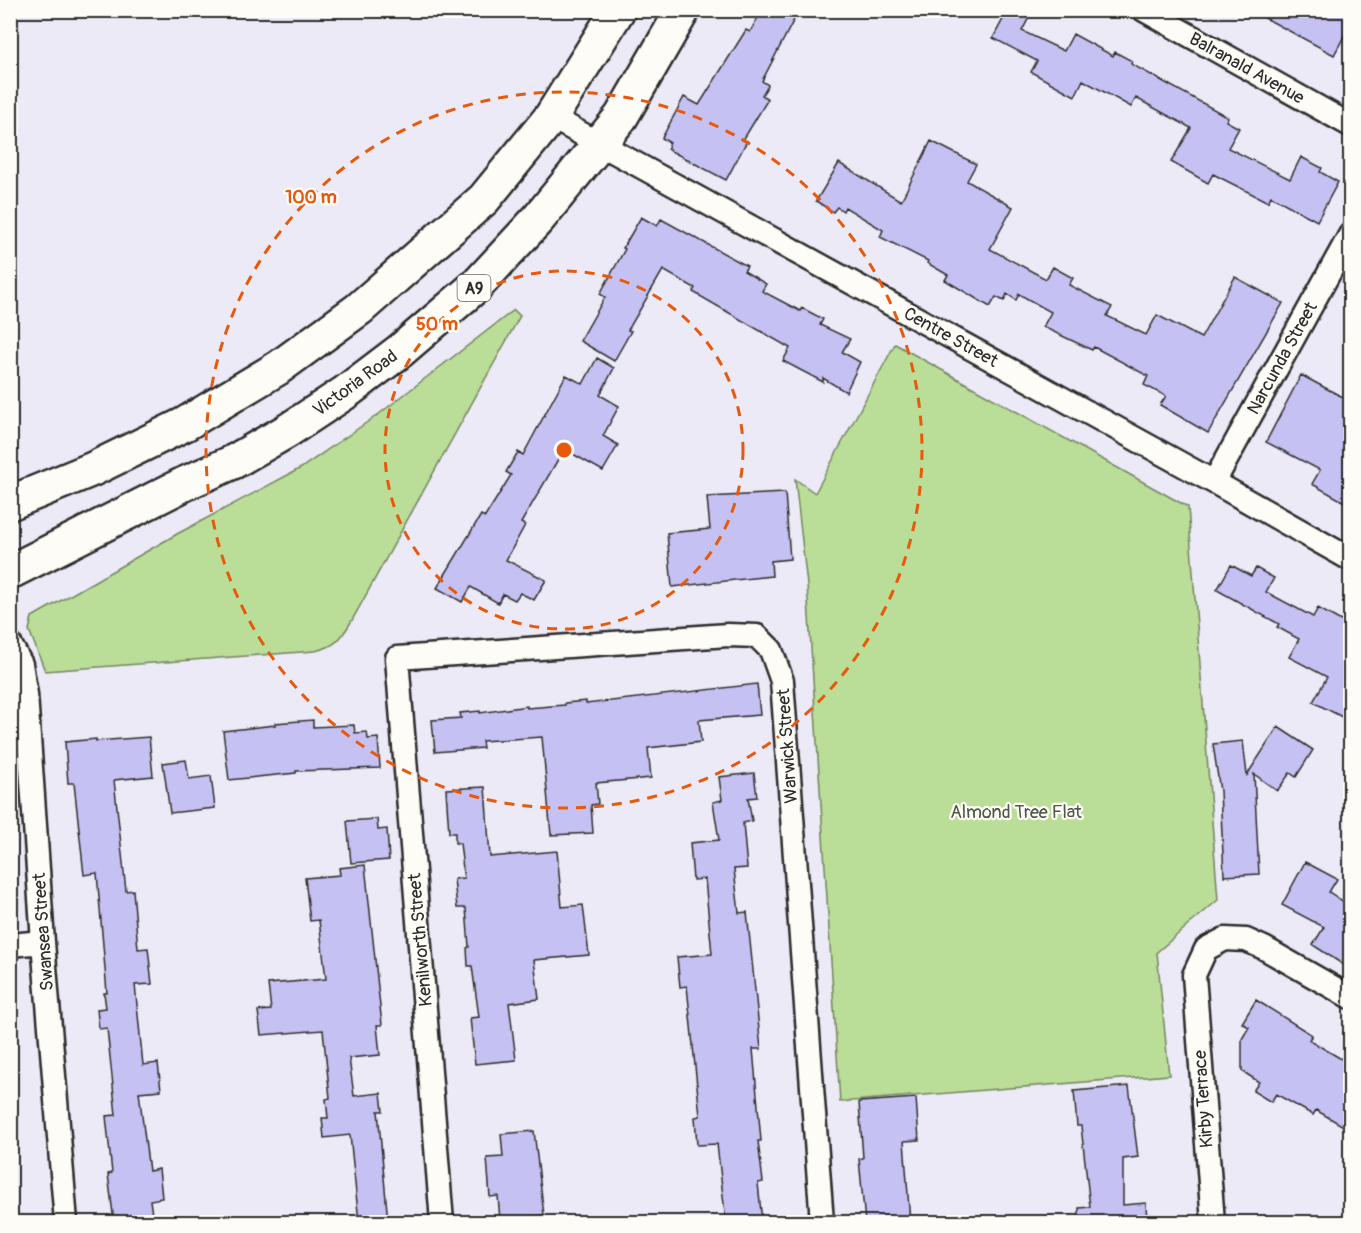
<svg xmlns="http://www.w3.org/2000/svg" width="1361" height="1233" font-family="Pangolin,sans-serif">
<rect width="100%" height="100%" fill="#eceaf6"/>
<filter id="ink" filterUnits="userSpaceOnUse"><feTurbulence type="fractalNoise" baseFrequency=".0167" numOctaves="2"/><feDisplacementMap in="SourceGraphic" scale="12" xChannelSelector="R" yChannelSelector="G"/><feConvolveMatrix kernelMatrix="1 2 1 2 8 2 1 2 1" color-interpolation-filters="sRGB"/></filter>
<g filter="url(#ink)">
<path fill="#badd97" stroke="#728461" stroke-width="1.5" d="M514,310L520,316L351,622C340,640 336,646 315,651L45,671L29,630L32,617L177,534L301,468L379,414Z
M895,344L1188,507L1218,900L1157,952L1169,1075L840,1102L807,585L795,479L815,493Z"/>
<path fill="#c5c1f3" stroke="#2b2b2b" stroke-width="1.5" d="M762,10H799L762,81L768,85L762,95L768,99L743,140L747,141L726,180L667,149L670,143L662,138L684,97L699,105L746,30L750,32Z
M1008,10H1033L1022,31L1064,51L1073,34L1113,56L1115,52L1132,61L1131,64L1228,117L1226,121L1239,128L1228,148L1290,179L1301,157L1322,168L1320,172L1338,182L1317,221L1271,196L1268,202L1213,174L1208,183L1171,162L1191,128L1136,98L1131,107L1083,80L1075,96L1031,72L1037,61L993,38Z
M1250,10H1350V25L1334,55Z
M931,141L976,164L967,181L1013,207L990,249L1046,279L1053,267L1073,278L1069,285L1112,307L1107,316L1146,335L1157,315L1201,338L1235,277L1283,303L1208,433L1160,405L1166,396L1144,385L1148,376L1094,347L1092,350L1043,327L1051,312L1019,294L1016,300L1007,294L1004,301L996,297L990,307L945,280L948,275L927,263L928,261L880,237L883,230L845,207L843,211L837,207L833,212L816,201L839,163L901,201Z
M641,217L657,226L661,219L747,266L744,271L766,284L762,291L800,311L802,308L823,319L820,325L850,339L842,352L860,362L846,392L823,378V382L783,361L790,348L693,292L695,288L663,270L628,330L631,331L614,361L580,341L605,297L600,294L625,249L623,248Z
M597,358L614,368L600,395L619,406L603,436L618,445L603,471L564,449L521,523L525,525L506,560L546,580L534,600L520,593L515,600L503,594L498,603L471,587L462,602L437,588L481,515L485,517L511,475L506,472L518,452L523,455L566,375L583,384Z
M1301,375L1350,401V505L1312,484L1320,470L1266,442Z
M785,493L790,559L771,561L772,576L672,587L667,533L710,529L707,497Z
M1231,565L1251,576L1256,568L1274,578L1266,592L1313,617L1318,608L1350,626V701L1342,717L1313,702L1327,677L1289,657L1299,639L1277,627L1279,624L1217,590Z
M757,684L760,715L699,720L701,742L648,748L651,778L596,783L598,804L591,805L593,833L551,835L542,737L482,741L483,748L435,752L432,720L461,718L460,713L480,711V713L527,706V708L565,705V703L586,701V704Z
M313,720V727L354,725L355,733L367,732L368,739L378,738L380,768L296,771V773L229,780L223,731L275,725V723Z
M1278,727L1313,750L1296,777L1290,773L1277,791L1254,774L1259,874L1224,876L1220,791L1213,744L1243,741L1247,775Z
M149,737L153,776L114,780L126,891L133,890L138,949L148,948L152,984L135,985L143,1065L158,1063L161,1090L139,1092L149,1171L159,1169L162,1198L150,1200L153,1222H114L108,1174L112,1173L106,1116L116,1115L107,1028L99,1029L97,1009L106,1008L104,993H107L97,873L84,875L74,783H68L65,742L96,739V741Z
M186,760L189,779L211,776L215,808L170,813L163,763Z
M754,773L757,797L748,798L752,821L743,823L747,868L734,869L739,913L747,912L761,1049H753L761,1141H758L763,1182L758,1183L762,1222H726L717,1144L697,1145L695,1117L700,1116L687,986L680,987L677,957L712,954L705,879L693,880L690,843L719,840L713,802L722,800L719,777Z
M485,787L490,857L557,851L562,907L583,905L589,955L534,960L539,999L509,1003L516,1060L475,1064L470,1018L479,1017L472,966H468L467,948L469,947L466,908H457L454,879L464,878L460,843H455V833H449L446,789Z
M377,819L378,830L387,829L389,860L351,863L347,821Z
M1305,862L1337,879L1329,892L1350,906V969L1313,945L1324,927L1282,905Z
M365,865L382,1025H377L380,1055L349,1058L354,1096L381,1093L383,1111H378L388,1222H359L350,1135L324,1138L322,1118H328L326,1099L330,1098L323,1030L261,1035L258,1011L271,1010L268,984L326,979L319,920L310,921L305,878L340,875L339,868Z
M1256,1000L1312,1035L1309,1040L1350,1064V1130L1316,1110L1313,1115L1276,1094L1271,1102L1253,1091L1259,1082L1242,1071V1039L1249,1027L1242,1023Z
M1129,1086L1138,1157L1123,1159V1205L1146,1203L1147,1222H1079V1208L1090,1207L1081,1126H1077L1074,1091Z
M916,1098L919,1140L904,1141L910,1222H865L859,1159L863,1158L859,1102Z
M534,1131L544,1215L500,1220L498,1196L490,1197L487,1158L503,1157L501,1134Z"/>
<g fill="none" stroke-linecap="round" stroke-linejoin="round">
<defs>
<path id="minor" d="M1144,10L1350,125
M551,117L1214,482L1350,559
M1214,482L1350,235
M10,644L21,664L26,694L43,942L66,1222
M10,945L43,942
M442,1222L397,658L728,635L757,636L771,650L782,681L822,1222
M1213,1222L1194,975L1206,949L1225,939L1246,940L1264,948L1350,997"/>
<path id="trunk" d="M10,503L93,469L185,424L278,368L359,309L484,199L551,117L618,10
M10,572L186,483L233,462L287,431L346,392L400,351L477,285L539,218L621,117L683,10"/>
</defs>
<use href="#minor" stroke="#2b2b2b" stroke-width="27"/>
<use href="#trunk" stroke="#2b2b2b" stroke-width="38"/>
<use href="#minor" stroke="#fdfcf7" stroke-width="22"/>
<use href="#trunk" stroke="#fdfcf7" stroke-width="33"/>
</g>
</g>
<g fill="none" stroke="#e8590c" stroke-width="3" stroke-dasharray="10 8">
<circle cx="564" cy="450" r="179"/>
<circle cx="564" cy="450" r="358"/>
</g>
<g text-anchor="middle" stroke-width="4.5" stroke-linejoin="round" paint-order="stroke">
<rect fill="#fdfcf7" stroke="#6a6a68" stroke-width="1.5" x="457.5" y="275" width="33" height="26" rx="4.5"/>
<g font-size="16" font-weight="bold" fill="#2b2b2b">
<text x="474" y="294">A9</text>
</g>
<g font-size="18" fill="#2b2b2b" stroke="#fdfcf7">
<text transform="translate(1247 68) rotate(29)" y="6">Balranald Avenue</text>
<text transform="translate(951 337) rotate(29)" y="6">Centre Street</text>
<text transform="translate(1282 358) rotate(-61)" y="6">Narcunda Street</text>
<text transform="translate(355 383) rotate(-36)" y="6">Victoria Road</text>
<text transform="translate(787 746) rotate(-94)" y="6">Warwick Street</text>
<text transform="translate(43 932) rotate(-94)" y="6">Swansea Street</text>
<text transform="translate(420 940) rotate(-95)" y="6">Kenilworth Street</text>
<text transform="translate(1203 1099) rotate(-94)" y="6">Kirby Terrace</text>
</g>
<g font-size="18" fill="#4f5846" stroke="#fdfcf7">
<text x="1016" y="818">Almond Tree Flat</text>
</g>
</g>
<circle cx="564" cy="450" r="9" fill="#e8590c" stroke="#fdfcf7" stroke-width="3"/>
<g font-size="18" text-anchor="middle" font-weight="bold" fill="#e8590c" stroke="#fdfcf7" stroke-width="4.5" stroke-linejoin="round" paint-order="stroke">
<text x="311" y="203">100 m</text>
<text x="437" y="330">50 m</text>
</g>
<rect width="1361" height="1233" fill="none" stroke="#fdfcf7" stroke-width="36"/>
<rect x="18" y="18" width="1325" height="1197" fill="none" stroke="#2b2b2b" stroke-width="2" filter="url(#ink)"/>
</svg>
